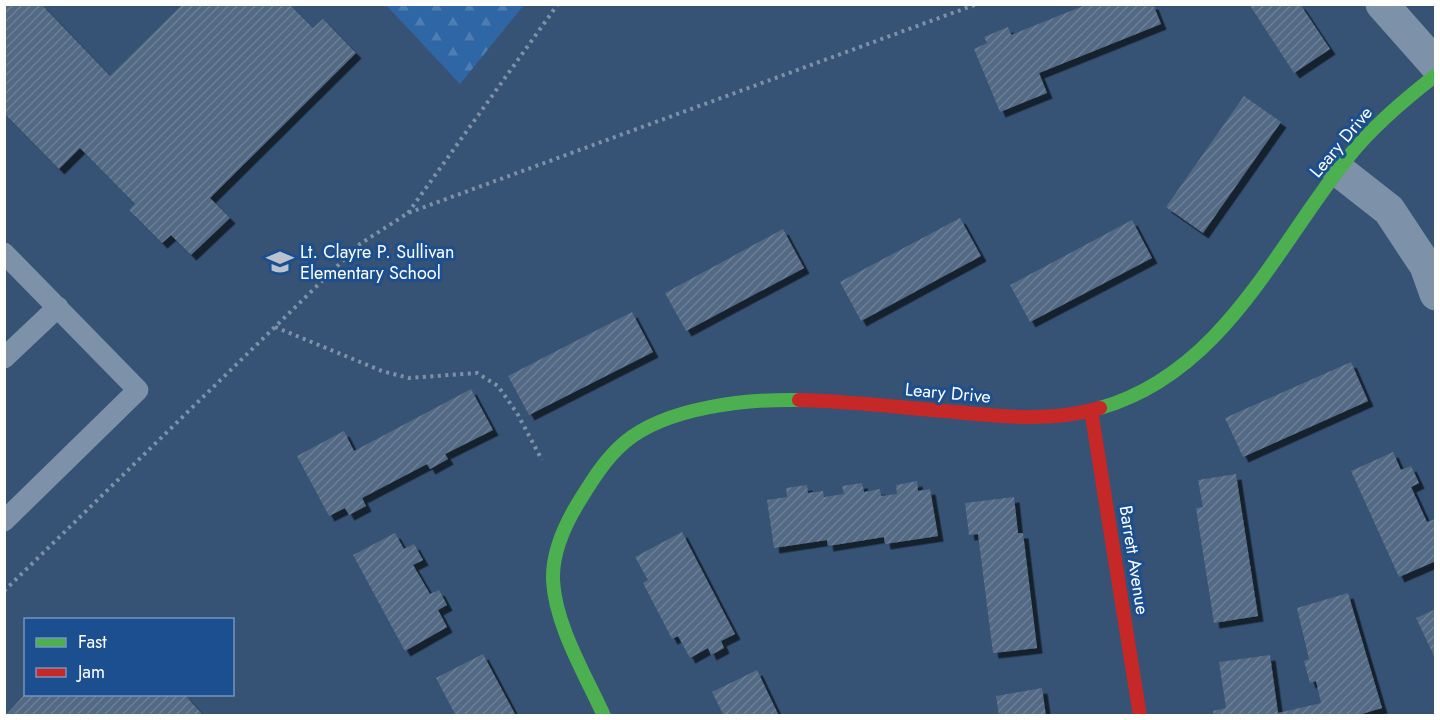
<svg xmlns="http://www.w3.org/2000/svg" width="1440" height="720" font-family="Jost,sans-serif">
<defs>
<pattern id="forest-firs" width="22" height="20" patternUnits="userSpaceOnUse" patternTransform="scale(1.5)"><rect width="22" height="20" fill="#2f66a5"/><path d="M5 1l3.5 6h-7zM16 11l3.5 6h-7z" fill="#4e7db2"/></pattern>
<pattern id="building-hatch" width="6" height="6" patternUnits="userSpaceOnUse" patternTransform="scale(1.5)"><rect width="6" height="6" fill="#526984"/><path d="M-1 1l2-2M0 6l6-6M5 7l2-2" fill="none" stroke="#6c8096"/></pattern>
<filter id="shadow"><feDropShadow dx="5.5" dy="5.5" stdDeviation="0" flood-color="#0009"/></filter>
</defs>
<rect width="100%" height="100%" fill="#365274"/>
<path fill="url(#forest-firs)" d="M386,5H524L460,84Z"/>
<path fill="url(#building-hatch)" filter="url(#shadow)" d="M4,4H41L110,76L183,4H289L313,28L323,19L356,53L210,198L230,218L191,255L171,235L162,243L129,210L135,204L80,148L59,169L4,113Z
M1088,4H1153L1161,24L1039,73L1047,93L1000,112L974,49L987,43L984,37L1008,27L1011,35Z
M1249,4H1300L1330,49L1294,73Z
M1244,96L1281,122L1203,233L1166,207Z
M960,218L981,256L861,321L840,282Z
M1132,220L1152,258L1030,322L1010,285Z
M783,229L804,268L686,331L665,293Z
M632,312L653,352L529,415L508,376Z
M1351,362L1368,401L1243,457L1225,418Z
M471,389L493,430L445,454L448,459L430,469L427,464L362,498L366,506L349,515L345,508L329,516L297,456L344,431L354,451Z
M1393,452L1401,470L1411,466L1419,483L1411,487L1427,522L1435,519L1436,521L1434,538L1436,561L1399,577L1351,471Z
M1236,474L1258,616L1214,623L1196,508L1203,507L1198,480Z
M917,481L918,491L930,489L938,536L885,544L884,537L828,546L827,540L774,548L767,500L787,497L786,488L807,485L808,493L823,491L824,497L844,494L842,486L862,483L864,492L880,489L881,496L897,494L896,485Z
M1014,497L1018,533H1023L1037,648L993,653L978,534L969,535L965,503Z
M682,532L735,634L721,641L724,648L711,655L708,648L690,658L678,636L672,639L643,583L648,580L635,557Z
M395,533L404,549L414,544L423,560L413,565L430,594L439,590L447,605L438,610L447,627L405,651L353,555Z
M1348,593L1382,708L1355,716H1214L1213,711L1226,708L1219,662L1270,655L1278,713L1321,703L1316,681L1310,683L1304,661L1309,659L1297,608Z
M1436,609V660L1416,618Z
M483,654L516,716H456L436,678Z
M757,670L779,716H724L712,692Z
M1042,688L1046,716H999L996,696Z
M26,693V694H184L204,716H5Z"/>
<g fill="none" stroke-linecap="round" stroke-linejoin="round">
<path stroke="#7d92a8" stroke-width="4" stroke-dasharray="3 4.5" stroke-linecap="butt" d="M408,213L558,4
M275,327L382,371L409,378L477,373L498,386L517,413L542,460
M4,591L360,244L408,213L977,4"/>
<path stroke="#7d92a8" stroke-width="21" d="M4,253L138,390L4,521
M4,358L58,307"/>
<path stroke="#7d92a8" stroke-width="33" d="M1382,4L1436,65
M1338,170L1389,210L1426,266L1436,294"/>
<path stroke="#4caf50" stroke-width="14" d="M1100,408C1223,373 1275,248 1349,156C1374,125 1405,99 1436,75
M604,716C586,676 555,625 553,580C552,551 565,524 580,500C593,479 606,458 625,442C667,407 746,399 799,400"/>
<path stroke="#c62828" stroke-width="14" d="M799,400C848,401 896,407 945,411C997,416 1049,423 1100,408
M1091,410L1140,716"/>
</g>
<defs>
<symbol id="school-bare" viewBox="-9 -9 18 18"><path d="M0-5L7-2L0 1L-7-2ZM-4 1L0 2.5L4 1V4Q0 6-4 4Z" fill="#b9c2ce" stroke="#1b4f8f" stroke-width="2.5" paint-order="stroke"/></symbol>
</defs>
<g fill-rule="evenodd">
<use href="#school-bare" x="261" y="243" width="38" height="38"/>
</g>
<g text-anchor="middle" stroke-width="6" stroke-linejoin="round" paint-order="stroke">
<g font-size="18" fill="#fff" stroke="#1b4f8f">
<text transform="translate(1341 142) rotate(-50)" y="6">Leary Drive</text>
<text transform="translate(948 393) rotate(5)" y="6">Leary Drive</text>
<text transform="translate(1134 560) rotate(81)" y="6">Barrett Avenue</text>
</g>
<g font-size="18" fill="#fff" stroke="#1b4f8f" text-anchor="start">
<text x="300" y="258">Lt. Clayre P. Sullivan<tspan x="300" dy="21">Elementary School</tspan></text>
</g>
</g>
<rect width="1440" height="720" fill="none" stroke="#ffffff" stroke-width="12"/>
<rect x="24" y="618" width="210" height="78" fill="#1b4f8f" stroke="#7695bc" stroke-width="1.5"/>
<rect x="36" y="638" width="30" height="9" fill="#4caf50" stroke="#7695bc" stroke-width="1.5"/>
<text x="78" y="648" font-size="18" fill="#ffffff">Fast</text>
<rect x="36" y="668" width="30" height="9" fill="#c62828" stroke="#7695bc" stroke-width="1.5"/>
<text x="78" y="678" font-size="18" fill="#ffffff">Jam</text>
</svg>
